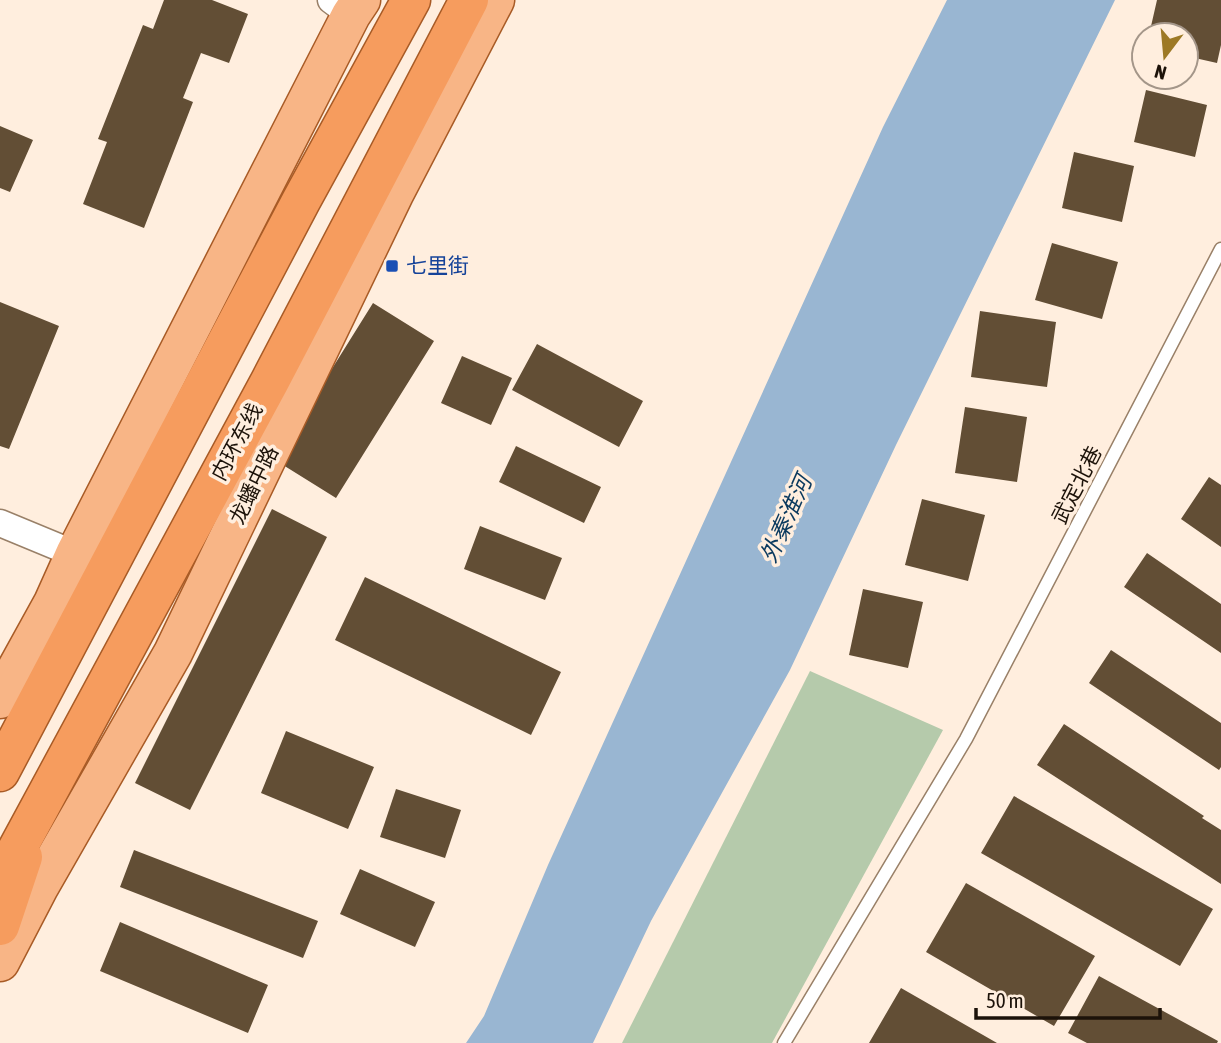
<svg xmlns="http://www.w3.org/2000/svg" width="1221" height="1043" font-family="'Asap Condensed','Noto Sans SC',sans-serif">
<rect width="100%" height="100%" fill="#ffeede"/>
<path fill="#b5caab" d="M810,671L943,730L772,1043H622Z"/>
<path fill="#99b6d2" d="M947,0H1115L896,445L790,670L651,921L593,1043H466L484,1016L548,865L883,127Z"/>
<path fill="#624e35" d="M164,0H212L248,14L229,63L201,53L183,98L193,102L144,228L83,204L107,142L98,139L143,25L153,29Z
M1157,0H1221V45L1217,63L1186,56V35H1149Z
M1146,90L1207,105L1195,157L1134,142Z
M0,126L33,140L10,192L0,188Z
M1074,152L1134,166L1122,222L1062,208Z
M1052,243L1118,262L1102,319L1035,300Z
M0,302L59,326L9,449L0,446Z
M373,303L434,341L336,498L275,460Z
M980,311L1056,322L1047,387L971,377Z
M537,344L643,401L619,447L512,390Z
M462,356L512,378L491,425L441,403Z
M965,407L1027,417L1017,482L955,473Z
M516,446L601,487L584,523L499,482Z
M1209,477L1221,485V547L1181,519Z
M922,499L985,515L968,581L905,565Z
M272,509L327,537L190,810L135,783Z
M480,526L562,558L545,600L464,569Z
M1147,553L1221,604V653L1124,587Z
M365,577L561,672L531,735L335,640Z
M863,589L923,602L908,668L849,655Z
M1111,650L1221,723V767L1219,770L1089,683Z
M1064,724L1204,816L1202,818L1221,830V884L1037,765Z
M286,731L374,767L348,829L261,793Z
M396,789L461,810L445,858L380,837Z
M1014,796L1213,909L1180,966L981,853Z
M134,850L318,921L303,958L120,887Z
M360,869L435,902L415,947L340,914Z
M966,883L1095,956L1054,1026L926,952Z
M120,922L268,985L248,1033L100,971Z
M1099,976L1218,1041L1217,1043H1087L1068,1033Z
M901,988L997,1043H869Z"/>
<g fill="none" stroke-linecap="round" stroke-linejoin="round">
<defs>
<path id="service" d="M784,1043L966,739L1221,249"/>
<path id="minor" d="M331,0L351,15
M0,523L75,554"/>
<path id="primary" d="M0,699L53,603L75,554L351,15L361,0
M0,962L39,887L173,653L394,194L495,0"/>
<path id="trunk" d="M0,772L301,201L411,0
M0,881L270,381L469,0
M0,926L23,857"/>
</defs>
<use href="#service" stroke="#998068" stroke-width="15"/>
<use href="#minor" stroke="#998068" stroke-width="29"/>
<use href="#primary" stroke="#a85b26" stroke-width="41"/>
<use href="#trunk" stroke="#a85b26" stroke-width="41"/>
<use href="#service" stroke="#fff" stroke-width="12"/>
<use href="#minor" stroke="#fff" stroke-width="26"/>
<use href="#primary" stroke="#f8b586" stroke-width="38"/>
<use href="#trunk" stroke="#f69c5e" stroke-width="38"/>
</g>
<rect fill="#1a4fb4" stroke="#ffeede" stroke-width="2.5" x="385" y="259" width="14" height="14" rx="3.5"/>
<g text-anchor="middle" stroke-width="7" stroke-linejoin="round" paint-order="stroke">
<g font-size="21" fill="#164399" stroke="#ffeede" text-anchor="start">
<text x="406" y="273">七里街</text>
</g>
<g font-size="21" fill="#1c1209" stroke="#ffeede">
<text transform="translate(237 442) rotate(-62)" y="7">内环东线</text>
<text transform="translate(254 485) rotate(-64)" y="7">龙蟠中路</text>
<text transform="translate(1077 485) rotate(-63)" y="7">武定北巷</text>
</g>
<g font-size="23" font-style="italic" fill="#0a395e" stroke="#ffeede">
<text transform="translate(786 519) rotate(-66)" y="8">外秦淮河</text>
</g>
</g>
<g transform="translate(1165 56) rotate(196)"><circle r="33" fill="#ffeede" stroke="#a49689" stroke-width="2"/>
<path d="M0-5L12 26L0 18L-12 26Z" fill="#9d7925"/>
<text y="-10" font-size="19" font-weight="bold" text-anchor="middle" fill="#1c1209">N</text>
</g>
<path d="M976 1008v10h184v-10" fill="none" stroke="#1c1209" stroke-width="3.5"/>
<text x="986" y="1008" font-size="21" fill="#1c1209" stroke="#ffeede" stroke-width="5" paint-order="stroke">50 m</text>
</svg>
